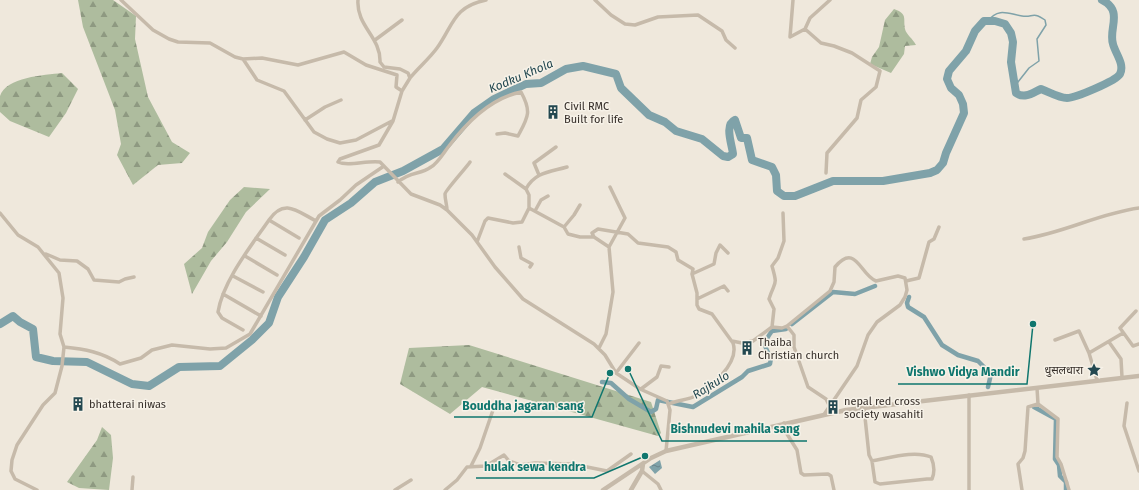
<svg xmlns="http://www.w3.org/2000/svg" width="1139" height="490" font-family="'Fira Sans','Noto Sans Devanagari',sans-serif">
<defs>
<pattern id="forest-firs" width="22" height="20" patternUnits="userSpaceOnUse"><rect width="22" height="20" fill="#aebc9e"/><path d="M5 1l3.5 6h-7zM16 11l3.5 6h-7z" fill="#8e9981"/></pattern>
<pattern id="water-ripples" width="26" height="14" patternUnits="userSpaceOnUse"><rect width="26" height="14" fill="#7fa2a9"/><path d="M2 4q2-2 4 0t4 0M15 11q2-2 4 0t4 0" fill="none" stroke="#69848a"/></pattern>
</defs>
<rect width="100%" height="100%" fill="#efe8dc"/>
<path fill="url(#forest-firs)" d="M78,0H113L136,16L135,39L148,97L172,142L190,153L182,163L158,165L133,185L117,155L121,144L115,110L83,27Z
M894,9C908,14 903,18 905,29C906,34 913,39 916,45L905,46L904,54L891,73L870,64L872,57L879,47L885,20Z
M62,73L78,89L66,113L49,137L10,121L0,112C0,107 0,100 0,96C6,77 44,75 62,73Z
M244,187L270,189L246,212L227,242L211,261L192,294L184,264L202,248L208,232L230,200Z
M469,345L651,402L661,433L658,436L482,387L450,414L400,384L409,348Z
M102,427L111,435L113,458L109,490L79,488L67,482L97,440Z"/>
<path fill="url(#water-ripples)" d="M660,460L662,468L655,474L649,467Z"/>
<g fill="none" stroke-linecap="round" stroke-linejoin="round">
<path stroke="#7fa2a9" stroke-width="1.5" d="M988,21C998,7 1009,14 1022,16C1033,18 1032,11 1045,20L1046,25L1037,39L1039,61L1029,68L1014,87"/>
<path stroke="#7fa2a9" stroke-width="4.5" d="M909,297L907,303L908,307L924,317L942,345L958,355L978,361L991,374L988,387
M792,324L833,292L855,294L875,286
M602,382L611,383L629,399L651,412L656,409L658,400L693,407L742,377L748,371L770,364L771,358C763,345 763,343 772,331L786,329
M1034,407L1056,419L1055,459L1059,465L1060,476L1066,482V490"/>
<path stroke="#7fa2a9" stroke-width="8" d="M0,324L13,316L20,322L33,329L36,357L53,361L87,362L132,384L149,386L179,367L220,366L252,340L269,323L278,297L304,257L325,220L351,203L375,182L403,171L443,149L474,113L494,99L526,84L541,83L566,69L583,66L616,74L621,88L649,115L665,122L676,131L702,139L723,156L728,157L733,154C732,144 724,125 735,120L741,138H747L752,160L772,167L776,175L777,191L784,196H795L833,181H883L930,173L937,170L943,163L946,153L964,113L963,104L959,95L951,88L947,79L949,71L966,51L975,31L984,21H995L1005,24L1011,33L1013,42L1011,62L1016,93C1025,99 1032,93 1041,89C1049,92 1059,98 1067,98C1075,98 1116,81 1120,74C1125,64 1115,53 1113,44C1108,29 1124,11 1102,0"/>
<path stroke="#c6baaa" stroke-width="3.5" d="M121,0L153,30L169,39L178,42L210,43L235,57L243,59L262,58L298,65L344,52L366,65L397,75L396,87L402,91
M358,0C356,26 381,37 380,62L384,67L400,69L408,73L410,78L402,91L393,121L379,145L340,159L338,162C348,167 367,160 380,162L411,194L440,205L447,210L472,235L495,267L523,299L594,344L605,355L616,373L640,389L667,401L670,410L666,451
M595,0L611,15L625,24L635,25L658,17L698,15L722,31L726,40L735,48
M793,0L790,37L805,29L821,43L834,46L852,53L880,71L876,87L861,100L857,118L827,153L826,173
M805,29L810,18L830,0
M375,40L402,20
M243,59L257,80L284,91L314,132L327,139L340,143L356,140L392,121
M410,78C418,68 429,59 437,48C454,24 453,7 486,0
M305,120L325,107L341,100
M505,174L526,189L529,195V208
M539,175L534,163L556,147
M398,182C411,171 420,175 431,167C438,163 444,152 449,146C467,122 491,98 521,92C532,112 528,117 518,136L505,133L497,134
M526,189C535,172 550,172 567,167
M447,210C447,205 445,200 445,194C445,191 466,168 470,162
M535,211L541,200L548,196
M0,213L18,235L38,247L59,273L63,298L60,334L64,347L62,366L55,393L43,405L17,445L12,460L11,471L15,479L37,490
M269,220L299,238
M564,227L574,215L580,205
M594,237L592,233L598,229L628,234L638,243L668,247L676,252L678,260L693,269L692,274L697,293V305L699,309L712,314L733,343C740,363 709,390 693,397C687,400 677,400 669,404
M256,238L285,255
M1024,239C1064,233 1100,213 1139,208
M477,242L485,221L488,218L513,223L522,222L529,208L564,227L568,234L580,237H594L609,247L613,292L606,334L599,348
M519,247L521,258L532,264L530,267
M609,247L625,218L610,187
M46,254L60,260L77,261L88,269L94,280L119,282L125,279L134,277
M245,256L277,275
M692,274L714,264L716,253L720,245L728,253
M233,276L263,292
M906,281L919,278L929,242L934,239L939,227
M223,294L261,316
M697,299L724,286L728,291
M1136,311L1120,328L1133,346L1139,344
M787,326L794,335V347L808,387L826,399L830,407
M772,327L782,328L787,326L830,291L834,282L835,267C856,242 860,275 876,281L898,276L905,278L907,290L905,297L900,305L877,322L868,335L857,366L825,413
M243,330L222,318L218,312C223,281 251,246 269,220C284,198 297,211 316,221
M1055,340L1079,331L1089,353L1097,380
M732,341L742,343L753,341L772,327L774,309L769,299C775,280 778,287 772,266L778,258L784,241L783,213
M1109,342L1121,359L1122,377
M64,347C84,349 102,352 120,364L141,358L152,350L172,345L210,349L226,348L250,334L319,216L340,200L356,185L384,166
M1089,353L1123,333
M616,373L639,343
M641,389L657,377L661,366L669,367
M1127,403L1124,426L1139,471
M1038,404L1058,419L1057,457L1061,464L1069,490
M864,408L869,455L872,461L875,482L880,484L927,479H932C935,472 934,464 931,457C914,450 890,458 872,461
M784,423L787,434L797,450L801,473L804,475L828,474L831,476L834,490
M471,466L480,448L493,410L484,407
M642,471L658,484L661,490
M132,490L133,477
M395,490L411,480
M445,490L457,480L467,467L486,466L504,455L509,461L520,465L535,463L572,464L607,471L631,454
M969,490V395
M1022,490L1018,464L1023,458L1025,451L1028,407L1038,404L1037,388"/>
<path stroke="#c6baaa" stroke-width="4.5" d="M603,490L651,458L666,451L846,410L1139,376
M631,490L642,471L643,464"/>
</g>
<defs>
<symbol id="building-bare" viewBox="-9 -9 18 18"><path d="M-4-6H4V6H1V3H-1V6H-4ZM-2.5-4.3h1.7v1.8h-1.7ZM.8-4.3h1.7v1.8H.8ZM-2.5-1h1.7V.8h-1.7ZM.8-1h1.7V.8H.8Z" fill="#234850" stroke="#f7f2e8" stroke-width="2.5" paint-order="stroke"/></symbol>
<symbol id="sight-bare" viewBox="-9 -9 18 18"><path d="M0-6L1.8-2.2L6-1.7L2.9 1.2L3.7 5.4L0 3.3L-3.7 5.4L-2.9 1.2L-6-1.7L-1.8-2.2Z" fill="#234850" stroke="#f7f2e8" stroke-width="2.5" paint-order="stroke"/></symbol>
</defs>
<g fill-rule="evenodd">
<use href="#building-bare" x="543" y="102" width="20" height="20"/>
<use href="#building-bare" x="737" y="338" width="20" height="20"/>
<use href="#sight-bare" x="1084" y="360" width="20" height="20"/>
<use href="#building-bare" x="68" y="394" width="20" height="20"/>
<use href="#building-bare" x="823" y="397" width="20" height="20"/>
</g>
<g text-anchor="middle" stroke-width="3" stroke-linejoin="round" paint-order="stroke">
<g font-size="11" fill="#342d28" stroke="#f7f2e8" text-anchor="start">
<text x="564" y="110">Civil RMC<tspan x="564" dy="13">Built for life</tspan></text>
<text x="758" y="346">Thaiba<tspan x="758" dy="13">Christian church</tspan></text>
<text x="1083" y="374" text-anchor="end">धुसलधारा</text>
<text x="844" y="405">nepal red cross<tspan x="844" dy="13">society wasahiti</tspan></text>
<text x="89" y="408">bhatterai niwas</text>
</g>
<g font-size="12" font-style="italic" fill="#234850" stroke="#f7f2e8">
<text transform="translate(521 76) rotate(-23)" y="4">Kodku Khola</text>
<text transform="translate(711 385) rotate(-32)" y="4">Rajkulo</text>
</g>
</g>
<path fill="none" stroke="#0f766e" stroke-width="1.5" d="M1033 324L1027 384H898M610 373L592 417H454M628 369L662 441H807M645 456L594 478H476"/>
<g fill="#0f766e" stroke="#f7f2e8" stroke-width="1.5">
<circle cx="1033" cy="324" r="4"/>
<circle cx="610" cy="373" r="4"/>
<circle cx="628" cy="369" r="4"/>
<circle cx="645" cy="456" r="4"/>
</g>
<g font-size="12" text-anchor="middle" font-weight="bold" fill="#0f766e" stroke="#f7f2e8" stroke-width="3" stroke-linejoin="round" paint-order="stroke">
<text x="963" y="376">Vishwo Vidya Mandir</text>
<text x="523" y="410">Bouddha jagaran sang</text>
<text x="735" y="433">Bishnudevi mahila sang</text>
<text x="535" y="471">hulak sewa kendra</text>
</g>
</svg>
